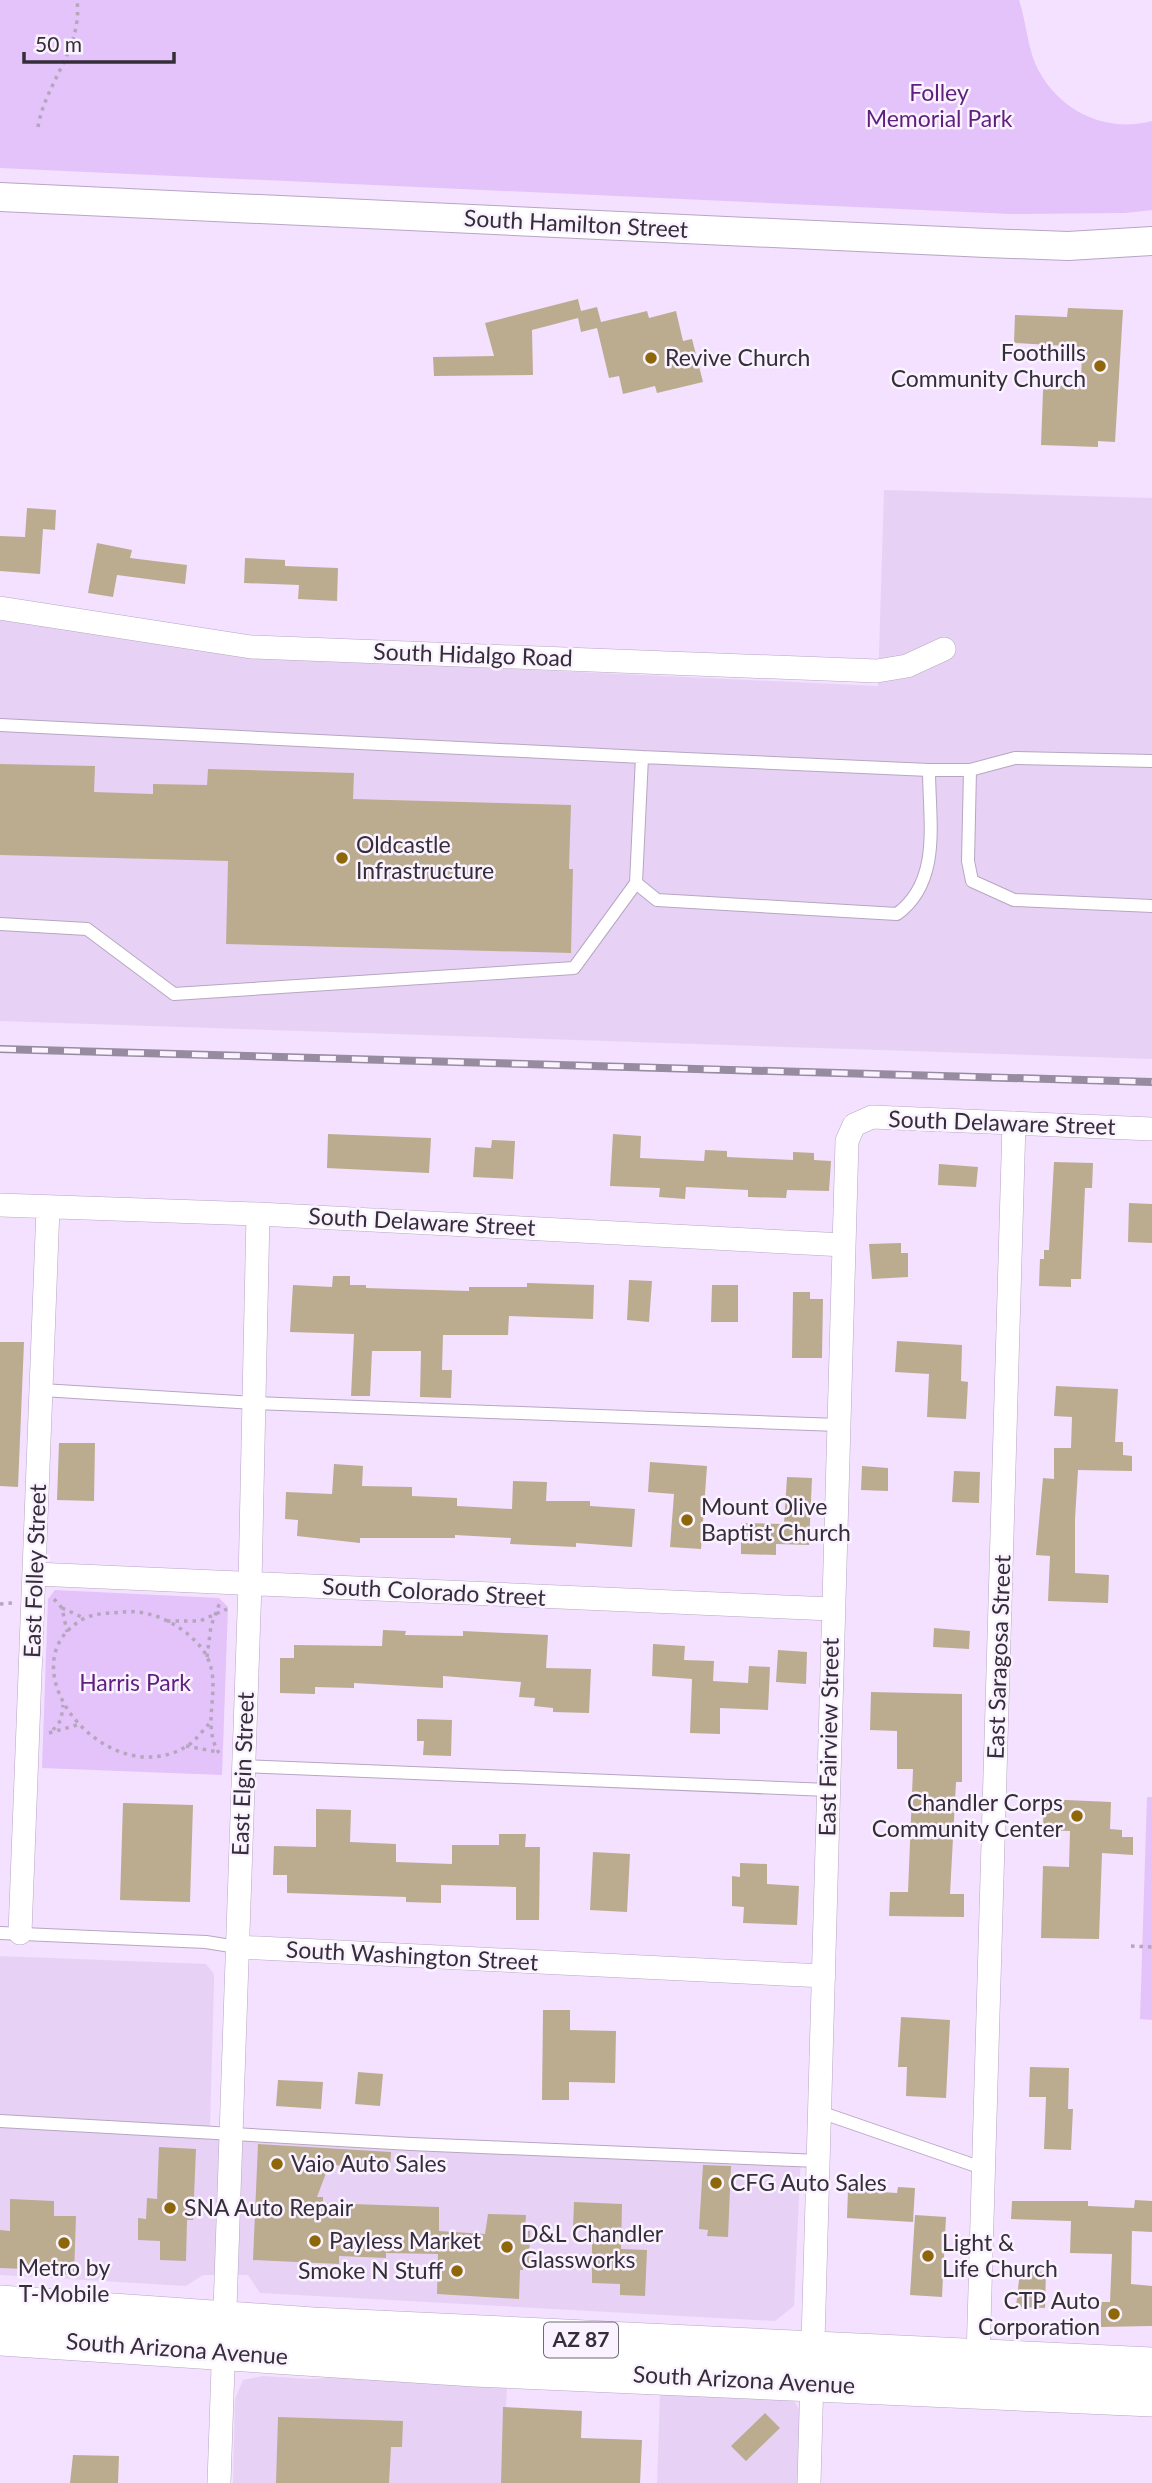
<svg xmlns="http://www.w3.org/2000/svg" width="1152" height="2483" font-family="Lato,sans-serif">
<rect width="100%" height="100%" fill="#f3e1ff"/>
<path fill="#e7d2f5" d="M884,490L1152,498V1059L0,1021V617L260,657L878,686Z
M0,1956L206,1964L214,1974V1983L210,2128L801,2156L794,2306L775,2321L260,2293L248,2275H203L186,2286L0,2275Z
M263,2376L310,2379L356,2376L507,2384L503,2483H233L235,2399L243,2380Z
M660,2392L794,2401L801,2412L800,2483H657Z"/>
<path fill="#e3c3f9" d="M0,0H1019C1026,21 1027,43 1035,63C1055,109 1104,134 1152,121V210L1125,213L1011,214L0,168Z
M55,1590L219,1598L228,1607L222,1775L42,1768L48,1599Z
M1147,1797H1152V2020L1140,2019Z"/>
<path fill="#bbac90" d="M578,299L581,311L597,307L601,322L647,311L649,318L676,311L683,341L692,339L703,382L657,393L655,386L623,394L619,376L609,378L597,328L581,332L578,318L532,330L533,375L434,376L433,357L494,356L485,323Z
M1068,308L1123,310L1115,442L1098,441V447L1041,445L1043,391L1045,385L1081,386L1082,347L1014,343L1015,315L1067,317Z
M27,508L56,510L55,530L43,529L40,574L0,571V536L25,537Z
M97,543L132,550L130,558L187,565L185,584L117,575L113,597L88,593Z
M245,558L285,560V566L338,568L337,601L298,599L299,585L244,583Z
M0,764L95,766L94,792L153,794V784L207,785L208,769L354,773L353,799L571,805L569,869H573L571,953L226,944L228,861L0,855Z
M328,1134L431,1138L429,1173L327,1168Z
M613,1134L641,1136L640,1158L704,1161L705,1150L727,1151V1157L793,1160V1152L814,1153V1160L831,1161L829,1191L787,1190L786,1198L748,1197V1190L686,1187L685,1199L659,1197L660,1188L610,1186Z
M492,1140L515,1141L513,1179L473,1177L475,1147L491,1148Z
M1054,1162L1093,1163L1092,1188H1085L1081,1279H1071V1287L1039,1286L1040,1259H1044V1250H1049Z
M939,1164L978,1167L976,1187L938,1185Z
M1129,1203L1152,1204V1243L1128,1242Z
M901,1243V1253H908V1277L872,1279L869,1244Z
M333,1276H350V1285H366V1288L469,1291V1287H527V1283L594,1285L593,1319L509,1316L508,1335H443L442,1370H452L451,1398L420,1397L421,1351H372L370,1396H351L354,1334L290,1332L293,1285L332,1287Z
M629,1280L652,1281L649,1322L627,1320Z
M712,1285H738V1322H711Z
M793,1292H810V1299H823L822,1358H792Z
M897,1341L962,1345L961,1381L968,1382L966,1419L927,1417L929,1374L895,1372Z
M0,1342H24L18,1487L0,1486Z
M1056,1386L1118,1389L1115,1442H1123V1455L1132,1456V1471L1078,1470L1075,1519V1573L1109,1575L1108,1603L1048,1601L1050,1556L1036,1555L1043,1478L1054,1479V1448H1071L1072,1417L1054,1416Z
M59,1443H95L94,1501L57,1500Z
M650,1462L707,1466L701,1549L670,1547L674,1494L648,1492Z
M334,1464L363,1466L362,1486L412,1487V1496L457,1498V1506L512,1509L513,1481L547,1482L546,1501H590V1506L635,1509L632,1547L576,1543V1547L510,1544L511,1538L455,1535V1538H360V1543L297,1536L298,1520L285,1519L286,1492L332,1494Z
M862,1466L888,1468V1491L861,1490Z
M954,1471L980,1472L979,1503L952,1502Z
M787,1477L812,1478L809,1545L776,1544V1555L741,1554V1523L784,1524Z
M934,1628L970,1631L969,1649L933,1647Z
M383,1630L406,1631L405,1635L463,1636V1631L548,1635L546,1668L591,1669L589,1713L553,1712V1708L534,1706L535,1698L519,1697L521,1682L443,1676V1688L354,1683V1688L315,1687V1694L280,1693V1658H294V1645L382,1646Z
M653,1644L685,1646L684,1660L714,1661L713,1681L748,1683L749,1666L770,1667L768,1710L720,1708V1734L690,1733L692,1679L652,1676Z
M778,1650L807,1652L806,1684L776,1682Z
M871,1692L962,1694V1782H956L950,1894H964V1917L889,1916L890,1892H908L913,1769H897V1731L870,1730Z
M417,1719L452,1720L451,1756L423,1755L424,1741H417Z
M1044,1799L1111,1802L1110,1829L1122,1830V1837H1133V1855L1102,1853L1099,1939L1041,1938L1043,1866L1069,1867L1070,1831L1043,1830Z
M123,1803L193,1805L190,1902L120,1900Z
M316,1809L351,1810L350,1842L396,1844V1862L452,1864V1845H499V1834H526L525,1847H540L539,1920H516V1887L441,1885V1903L406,1902V1897L287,1893V1875H273L274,1846L316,1847Z
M593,1852L630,1854L627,1912L590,1910Z
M740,1863L767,1864V1884L799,1886L797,1925L743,1923L744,1907L732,1906V1876L740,1877Z
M543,2010H570V2030L616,2031L615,2083L569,2082V2100H542Z
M901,2017L950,2020L946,2098L906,2096L907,2067H898Z
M1030,2067L1069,2068L1068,2109H1073L1071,2150L1044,2149L1046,2097H1029Z
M358,2072L383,2074L380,2106L355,2104Z
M278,2080L323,2082L321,2109L276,2106Z
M258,2144L391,2152L390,2168L329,2165L317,2197H323V2203L439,2207V2231L485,2234L488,2214L526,2215L525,2231H530L529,2263H523V2270H520L519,2299L437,2294L438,2254L386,2253V2258L339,2256V2264L253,2260Z
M159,2147L196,2149L193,2220H187L186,2261L160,2260V2241L138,2240V2218L146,2219L147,2198L157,2199Z
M703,2165L731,2166L728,2237L707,2236L708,2230L699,2229Z
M898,2187L915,2188L913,2222L847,2218L848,2190L897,2193Z
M10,2199L54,2201V2216H76L74,2275L52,2274L53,2270L0,2268V2230L10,2231Z
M1135,2200L1152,2201V2232L1132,2231L1131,2284L1152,2286V2326L1101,2327V2302H1110L1112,2254L1070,2253L1071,2221L1011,2219L1012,2201H1088V2206L1134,2208Z
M574,2202L622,2204L621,2249L647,2250L645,2296L620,2295V2284L592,2283V2237H588V2229L573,2228Z
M915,2215L946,2217L942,2297L910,2295Z
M1020,2271L1046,2272L1045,2308L1016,2307Z
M503,2407L582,2411L581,2438L642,2440L640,2483H501Z
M765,2413L780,2428L746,2461L731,2446Z
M278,2417L403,2421L402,2447H391L389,2483H276Z
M73,2455L119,2456L118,2483H70Z"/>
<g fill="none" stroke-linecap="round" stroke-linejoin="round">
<defs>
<path id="service" d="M0,725L642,757L636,883L574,968L174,994L87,929L0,924
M642,757L929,770H970L1015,758L1152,761
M970,770L968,861L972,881L1014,900L1152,906
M636,883L657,900L897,914C942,881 929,821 929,770
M42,1390L254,1403L838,1425
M244,1766L828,1790
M0,1933L206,1942L237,1947
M820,2112L985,2169
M0,2121L411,2144L819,2161"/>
<path id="minor" d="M0,608L251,647L877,671L907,666L944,649
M0,1205L258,1214L844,1245
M35,1574L832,1609
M20,1933L48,1208
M237,1947L824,1976
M978,2358L1014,1123
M219,2483L250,1584L258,1214
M809,2483L847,1141L854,1125L872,1117L1152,1129"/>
<path id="tertiary" d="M0,197L986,243L1068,246L1152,241"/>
<path id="primary" d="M0,2304L313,2326L1152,2366
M0,2337L474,2368L1152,2398"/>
</defs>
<use href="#service" stroke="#b7a6c2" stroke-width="14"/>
<use href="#minor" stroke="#b7a6c2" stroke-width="24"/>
<use href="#tertiary" stroke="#b7a6c2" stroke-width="30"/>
<use href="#primary" stroke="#b7a6c2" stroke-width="38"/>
<path stroke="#b5a6be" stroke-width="3.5" stroke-dasharray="3.5 5" stroke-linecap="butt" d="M38,127C45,83 83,48 77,0
M54,1599L62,1608L67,1632
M0,1604L12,1603
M62,1608L84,1618
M167,1621H200L227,1609
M207,1657L211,1626L220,1602
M209,1724C203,1730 197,1739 190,1744C110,1799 0,1666 83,1619C94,1613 111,1613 124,1612C153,1609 186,1627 203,1650C227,1685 197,1723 221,1756
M53,1730L61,1720L63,1705
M49,1733L77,1725
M186,1746L218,1752
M1131,1946L1152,1947"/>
<use href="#service" stroke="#fff" stroke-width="12"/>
<use href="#minor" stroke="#fff" stroke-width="23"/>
<use href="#tertiary" stroke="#fff" stroke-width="28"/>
<use href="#primary" stroke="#fff" stroke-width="37"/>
<defs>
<path id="rail" d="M0,1049L1152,1082"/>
</defs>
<use href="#rail" stroke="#978b9f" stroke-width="8"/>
<use href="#rail" stroke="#faf3ff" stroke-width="5" stroke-dasharray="16" stroke-linecap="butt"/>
</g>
<g fill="#8d6709" stroke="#faf3ff" stroke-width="2.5">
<circle cx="651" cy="358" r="7"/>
<circle cx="1100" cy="366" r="7"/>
<circle cx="342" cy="858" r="7"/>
<circle cx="687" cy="1520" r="7"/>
<circle cx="1077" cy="1816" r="7"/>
<circle cx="277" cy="2164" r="7"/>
<circle cx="716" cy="2183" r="7"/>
<circle cx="170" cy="2208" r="7"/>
<circle cx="315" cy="2241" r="7"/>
<circle cx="64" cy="2243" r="7"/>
<circle cx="507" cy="2247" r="7"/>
<circle cx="928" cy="2256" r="7"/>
<circle cx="457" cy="2271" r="7"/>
<circle cx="1114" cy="2314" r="7"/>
</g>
<g text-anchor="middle" stroke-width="5" stroke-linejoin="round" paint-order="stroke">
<rect fill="#faf3ff" stroke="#706974" stroke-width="2" x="544" y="2322.5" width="74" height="35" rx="5"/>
<g font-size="21" font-weight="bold" fill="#352e39">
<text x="581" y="2347">AZ 87</text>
</g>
<g font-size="23" fill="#5e1f7e" stroke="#faf3ff">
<text x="939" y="101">Folley<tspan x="939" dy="26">Memorial Park</tspan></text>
<text x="135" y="1691">Harris Park</text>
</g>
<g font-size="23" fill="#352e39" stroke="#faf3ff">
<text transform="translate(576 224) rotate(3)" y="8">South Hamilton Street</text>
<text transform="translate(473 655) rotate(2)" y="8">South Hidalgo Road</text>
<text transform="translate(1002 1123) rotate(2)" y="8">South Delaware Street</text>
<text transform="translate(422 1222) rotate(3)" y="8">South Delaware Street</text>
<text transform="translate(35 1571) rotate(-88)" y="8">East Folley Street</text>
<text transform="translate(434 1592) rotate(3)" y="8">South Colorado Street</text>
<text transform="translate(999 1657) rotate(-88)" y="8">East Saragosa Street</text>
<text transform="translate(829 1737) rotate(-89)" y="8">East Fairview Street</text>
<text transform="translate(243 1774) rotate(-88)" y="8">East Elgin Street</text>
<text transform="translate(412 1956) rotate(3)" y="8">South Washington Street</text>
<text transform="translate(177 2349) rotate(4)" y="8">South Arizona Avenue</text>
<text transform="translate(744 2380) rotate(3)" y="8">South Arizona Avenue</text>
</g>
<g font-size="23" fill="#352e39" stroke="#faf3ff" text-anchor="start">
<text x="1086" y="361" text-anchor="end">Foothills<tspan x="1086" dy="26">Community Church</tspan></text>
<text x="665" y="366">Revive Church</text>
<text x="356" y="853">Oldcastle<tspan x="356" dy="26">Infrastructure</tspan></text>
<text x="701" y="1515">Mount Olive<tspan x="701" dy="26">Baptist Church</tspan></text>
<text x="1063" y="1811" text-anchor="end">Chandler Corps<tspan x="1063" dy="26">Community Center</tspan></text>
<text x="291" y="2172">Vaio Auto Sales</text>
<text x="730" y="2191">CFG Auto Sales</text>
<text x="184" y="2216">SNA Auto Repair</text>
<text x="521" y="2242">D&amp;L Chandler<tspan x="521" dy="26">Glassworks</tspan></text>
<text x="329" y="2249">Payless Market</text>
<text x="942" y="2251">Light &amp;<tspan x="942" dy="26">Life Church</tspan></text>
<text x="64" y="2276" text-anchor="middle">Metro by<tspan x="64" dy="26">T-Mobile</tspan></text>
<text x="443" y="2279" text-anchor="end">Smoke N Stuff</text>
<text x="1100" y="2309" text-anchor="end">CTP Auto<tspan x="1100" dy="26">Corporation</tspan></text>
</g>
</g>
<path d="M24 52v10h150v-10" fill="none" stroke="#352e39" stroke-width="3.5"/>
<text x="35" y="52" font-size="21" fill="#352e39" stroke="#faf3ff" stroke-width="5" paint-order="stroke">50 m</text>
</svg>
